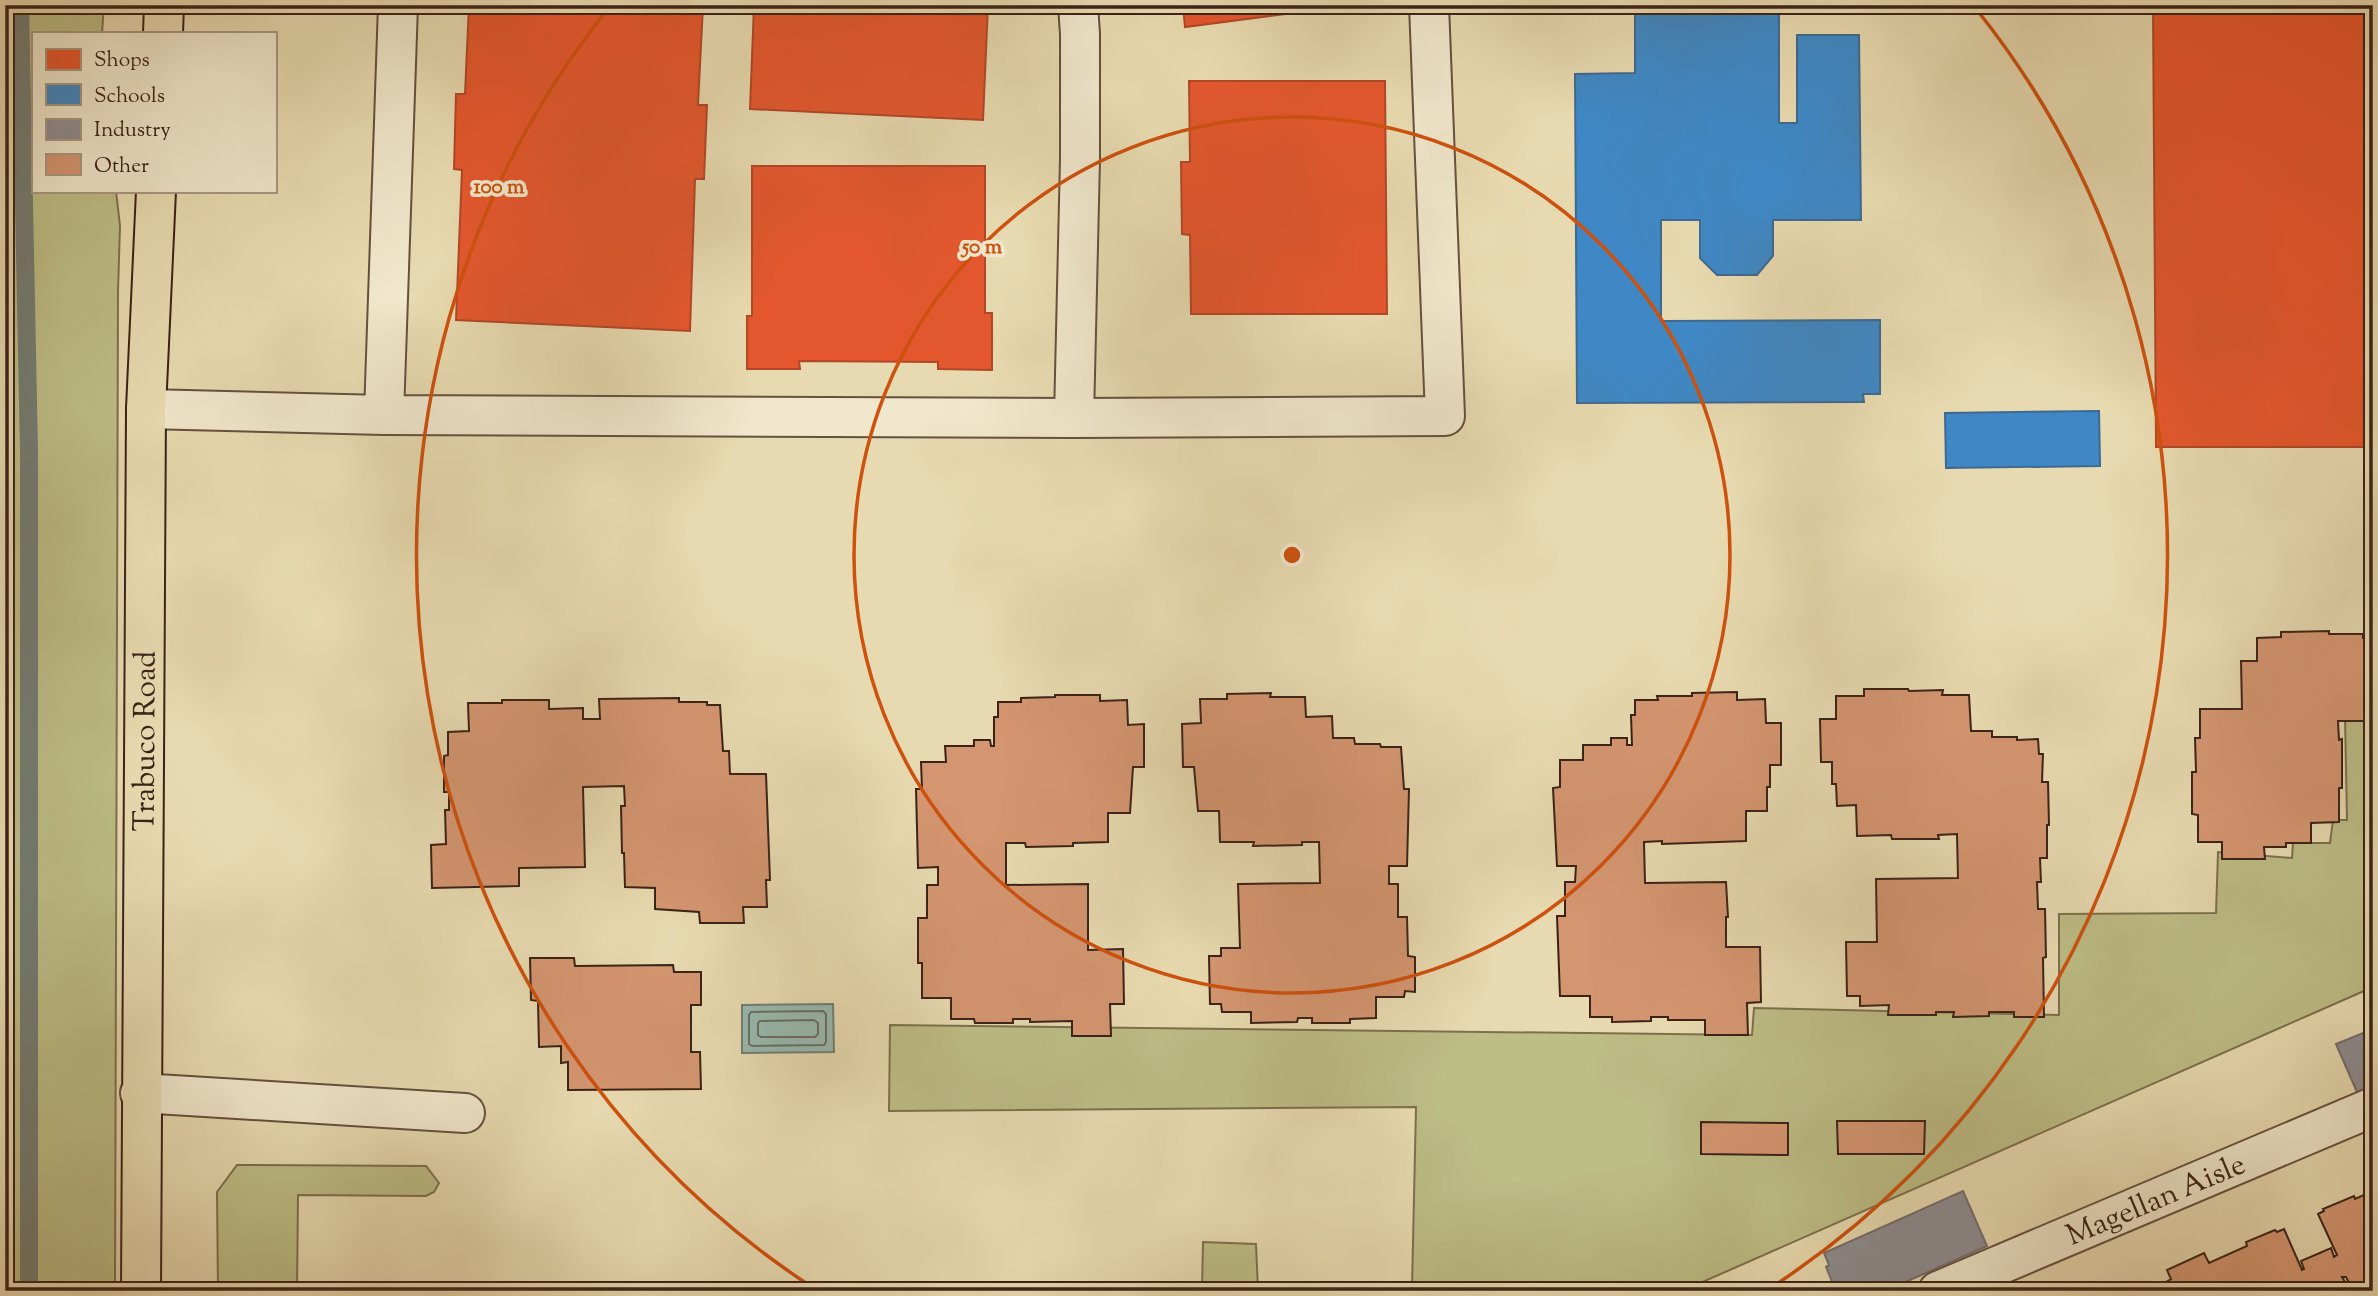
<svg xmlns="http://www.w3.org/2000/svg" width="2378" height="1296" font-family="'Sorts Mill Goudy',serif">
<rect width="100%" height="100%" fill="#e8dab0"/>
<filter id="stains"><feTurbulence type="fractalNoise" baseFrequency=".00286" numOctaves="4"/><feColorMatrix values="0 0 0 0 .2 0 0 0 0 .09 0 0 0 0 .02 0 0 0 .5 -.17"/></filter>
<radialGradient id="worn" r=".72"><stop offset=".6" stop-color="#630" stop-opacity="0"/><stop offset="1" stop-color="#630" stop-opacity=".3"/></radialGradient>
<path fill="#bdbd86" stroke="#7c704f" stroke-width="2" d="M5,5H104L102,33H33V191H116L120,226L118,291L115,1291H5Z
M2345,718H2373V987L1682,1291H1202L1203,1242L1256,1244L1258,1290L1412,1288L1416,1107L889,1111L890,1025L1752,1035L1754,1008L2059,1015V914L2216,913L2218,852L2292,858L2293,843H2330L2333,820H2347Z
M237,1165L426,1166L439,1183L434,1192L426,1196L298,1195L297,1291H218L217,1192Z"/>
<path fill="#98bab1" stroke="#737d74" stroke-width="2" d="M833,1004L834,1052L742,1053V1005Z"/>
<path fill="#e4572e" stroke="#b14727" stroke-width="2" d="M469,5H703L698,105H707L704,179H695L690,331L456,320L462,170L454,169L456,94H465Z
M754,5H988L983,120L750,109Z
M1183,5H1355L1185,27Z
M2153,5H2373V447H2156Z
M1189,81H1385L1387,314H1191L1190,235L1182,234L1181,162H1190Z
M752,166H985V313H992V370L938,369V362L799,361L800,369H747V316H752Z"/>
<path fill="#3f88c5" stroke="#3e6991" stroke-width="2" d="M1635,6H1692V12H1779V123H1797V35H1859L1861,220H1773V256L1757,275H1717L1700,258V220H1661V321L1880,320V394H1863L1864,402L1577,403L1575,74L1635,73Z
M2099,411L2100,466L1946,468L1945,413Z"/>
<path fill="#8d8d92" stroke="#746d6d" stroke-width="2" d="M2373,1029V1094L2360,1099L2336,1044Z
M1963,1191L1987,1246L1885,1291H1836L1826,1267L1829,1265L1824,1253Z"/>
<g fill="none" stroke-linecap="round" stroke-linejoin="round">
<path stroke="#6a6e64" stroke-width="2" d="M823,1011L826,1014V1042L824,1045L752,1046L749,1044V1015L751,1012Z
M814,1020L818,1023V1034L815,1037H761L758,1035V1023L760,1021Z"/>
<path stroke="#737d74" stroke-width="18" d="M20,5L29,451V1291"/>
</g>
<path fill="#d49671" stroke="#3b2218" stroke-width="2" d="M2329,631V634H2363V638H2373V721H2338L2339,740L2342,739V788H2339V822L2311,823V843H2286V847H2264L2265,859H2222V842H2198V815L2192,814V772H2196L2195,738H2200V709H2242L2241,661H2257V638L2281,637V632Z
M1864,689H1908L1909,691L1943,690L1942,695H1969L1971,731H1992V737H2017V740L2038,739L2039,754H2043L2042,782H2048L2049,825H2047V858H2040L2041,882H2037L2038,909H2045L2046,957L2043,958L2044,1017H2014V1012H1989V1016L1953,1017L1954,1012H1936V1015H1888L1889,1005L1860,1006V996H1847L1846,942H1877L1876,879L1958,878L1957,834L1938,835L1939,839H1892L1891,835L1857,836L1856,805L1837,806L1836,784H1832V762H1821L1820,719H1836V696H1864Z
M1737,692V700L1765,699L1766,723H1781V765H1770V787H1767V811H1746V841L1662,844V841L1644,842L1645,883L1726,882L1728,917H1726V947H1760L1761,1002L1747,1003L1748,1035H1705V1020H1668V1017H1651V1021L1612,1022V1017H1590V996H1560L1557,916H1565V882H1575L1576,866H1557L1553,788L1560,787V760H1583V745H1611V738H1627V745H1632L1631,715H1635V700H1658L1657,696H1692V693Z
M1271,693L1270,697H1305L1306,717L1332,716L1333,738H1354L1355,744H1380L1381,747H1401L1404,789H1409L1407,866H1389V884H1398V917H1407L1408,956L1415,957V992L1405,991L1404,997H1376V1018L1350,1019V1023H1312V1018H1298L1297,1022L1251,1023V1012H1222L1221,1004H1210L1209,956H1221V948H1240L1238,884L1320,883L1319,842H1302V845L1253,846L1254,842H1220L1219,811H1198L1194,767H1183L1182,724L1201,723L1200,699H1227V694Z
M1055,695H1100V701L1127,700L1128,725L1144,724V767H1133L1130,813H1108V842L1073,843V846L1026,847L1025,843H1006V885L1088,884V950L1123,949L1124,1004H1110L1111,1036H1072V1021L1030,1022V1019H1013V1023H975L974,1019H951V998H922V963H918V918H927V885H938V867L918,868L916,789H922L921,762H946L945,746H974V740H990L991,746H994V717H998V702H1021V698L1055,697Z
M679,698V702H707V705H720L723,751H729L730,774H766L770,880H766L767,907H743L744,923H700L699,912L655,909V888L625,887L624,853H622L621,806H625L624,786L583,787L585,867L519,868V886L432,888L431,845L446,844L445,810H449V792H444V756L448,755V732L469,731L468,703H502V700H549V709L583,708V719H600L599,699Z
M530,958H574L575,966L673,965L674,972H701V1005H691V1052H700L701,1089L568,1090V1062L561,1063V1046L539,1047L538,1001L531,1000Z
M1837,1121H1925L1924,1154H1838Z
M1701,1122L1788,1123V1155L1701,1154Z
M2373,1191V1291H2353L2346,1277H2342L2347,1285L2334,1291H2150L2171,1279L2167,1270L2204,1253L2209,1263L2247,1246L2246,1242L2275,1230L2277,1232L2284,1229L2302,1270L2304,1269L2301,1261L2331,1248L2334,1257L2337,1255L2318,1214L2324,1211L2323,1209L2354,1196L2355,1199Z"/>
<g fill="none" stroke-linecap="round" stroke-linejoin="round">
<defs>
<g id="minor">
<path d="M398,5L384,415L1074,418L1445,416L1429,5"/>
<path d="M146,409L384,415"/>
<path d="M1074,418L1080,159V34L1078,5"/>
<path d="M140,1093L465,1113"/>
<path id="s1" d="M1938,1291L2373,1107"/>
</g>
<g id="major">
<path d="M163,33L164,5"/>
<path id="s2" d="M141,1291L146,409L156,191"/>
</g>
</defs>
<use href="#minor" stroke="#66503e" stroke-width="42"/>
<use href="#major" stroke="#3b2218" stroke-width="42"/>
<use href="#minor" stroke="#f0e7cc" stroke-width="38"/>
<use href="#major" stroke="#e8dab0" stroke-width="38"/>
</g>
<g fill="none" stroke="#ce510e" stroke-width="3.5">
<circle cx="1292" cy="555" r="438"/>
<path d="M815 1289A875 875 0 0 1 607 10M1977 10A875 875 0 0 1 1769 1289"/>
</g>
<g text-anchor="middle" stroke-width="7" stroke-linejoin="round" paint-order="stroke">
<g font-size="30" fill="#3b2218" stroke="#f0e7cc">
<text dy="10" stroke="none"><textPath href="#s2" startOffset="550">Trabuco Road</textPath></text>
<text dy="10" stroke="none"><textPath href="#s1" startOffset="236">Magellan Aisle</textPath></text>
</g>
</g>
<circle cx="1292" cy="555" r="10" fill="#ce510e" stroke="#f0e7cc" stroke-width="3.5"/>
<g font-size="21" text-anchor="middle" font-weight="bold" fill="#ce510e" stroke="#f0e7cc" stroke-width="7" stroke-linejoin="round" paint-order="stroke">
<text x="499" y="193">100 m</text>
<text x="982" y="253">50 m</text>
</g>
<rect width="2378" height="1296" fill="none" stroke="#e8dab0" stroke-width="28"/>
<rect x="7" y="7" width="2364" height="1282" fill="none" stroke="#3b2218" stroke-width="3.5"/>
<rect x="14" y="14" width="2350" height="1268" fill="none" stroke="#3b2218" stroke-width="2"/>
<rect x="32" y="32" width="245" height="161" fill="#f0e7cc" stroke="#a89884" stroke-width="2"/>
<rect x="46" y="49" width="35" height="21" fill="#e4572e" stroke="#a89884" stroke-width="2"/>
<text x="94" y="66" font-size="21" fill="#3b2218">Shops</text>
<rect x="46" y="84" width="35" height="21" fill="#3f88c5" stroke="#a89884" stroke-width="2"/>
<text x="94" y="102" font-size="21" fill="#3b2218">Schools</text>
<rect x="46" y="119" width="35" height="21" fill="#8d8d92" stroke="#a89884" stroke-width="2"/>
<text x="94" y="136" font-size="21" fill="#3b2218">Industry</text>
<rect x="46" y="154" width="35" height="21" fill="#d49671" stroke="#a89884" stroke-width="2"/>
<text x="94" y="172" font-size="21" fill="#3b2218">Other</text>
<rect width="100%" height="100%" filter="url(#stains)"/>
<rect width="100%" height="100%" fill="url(#worn)"/>
</svg>
